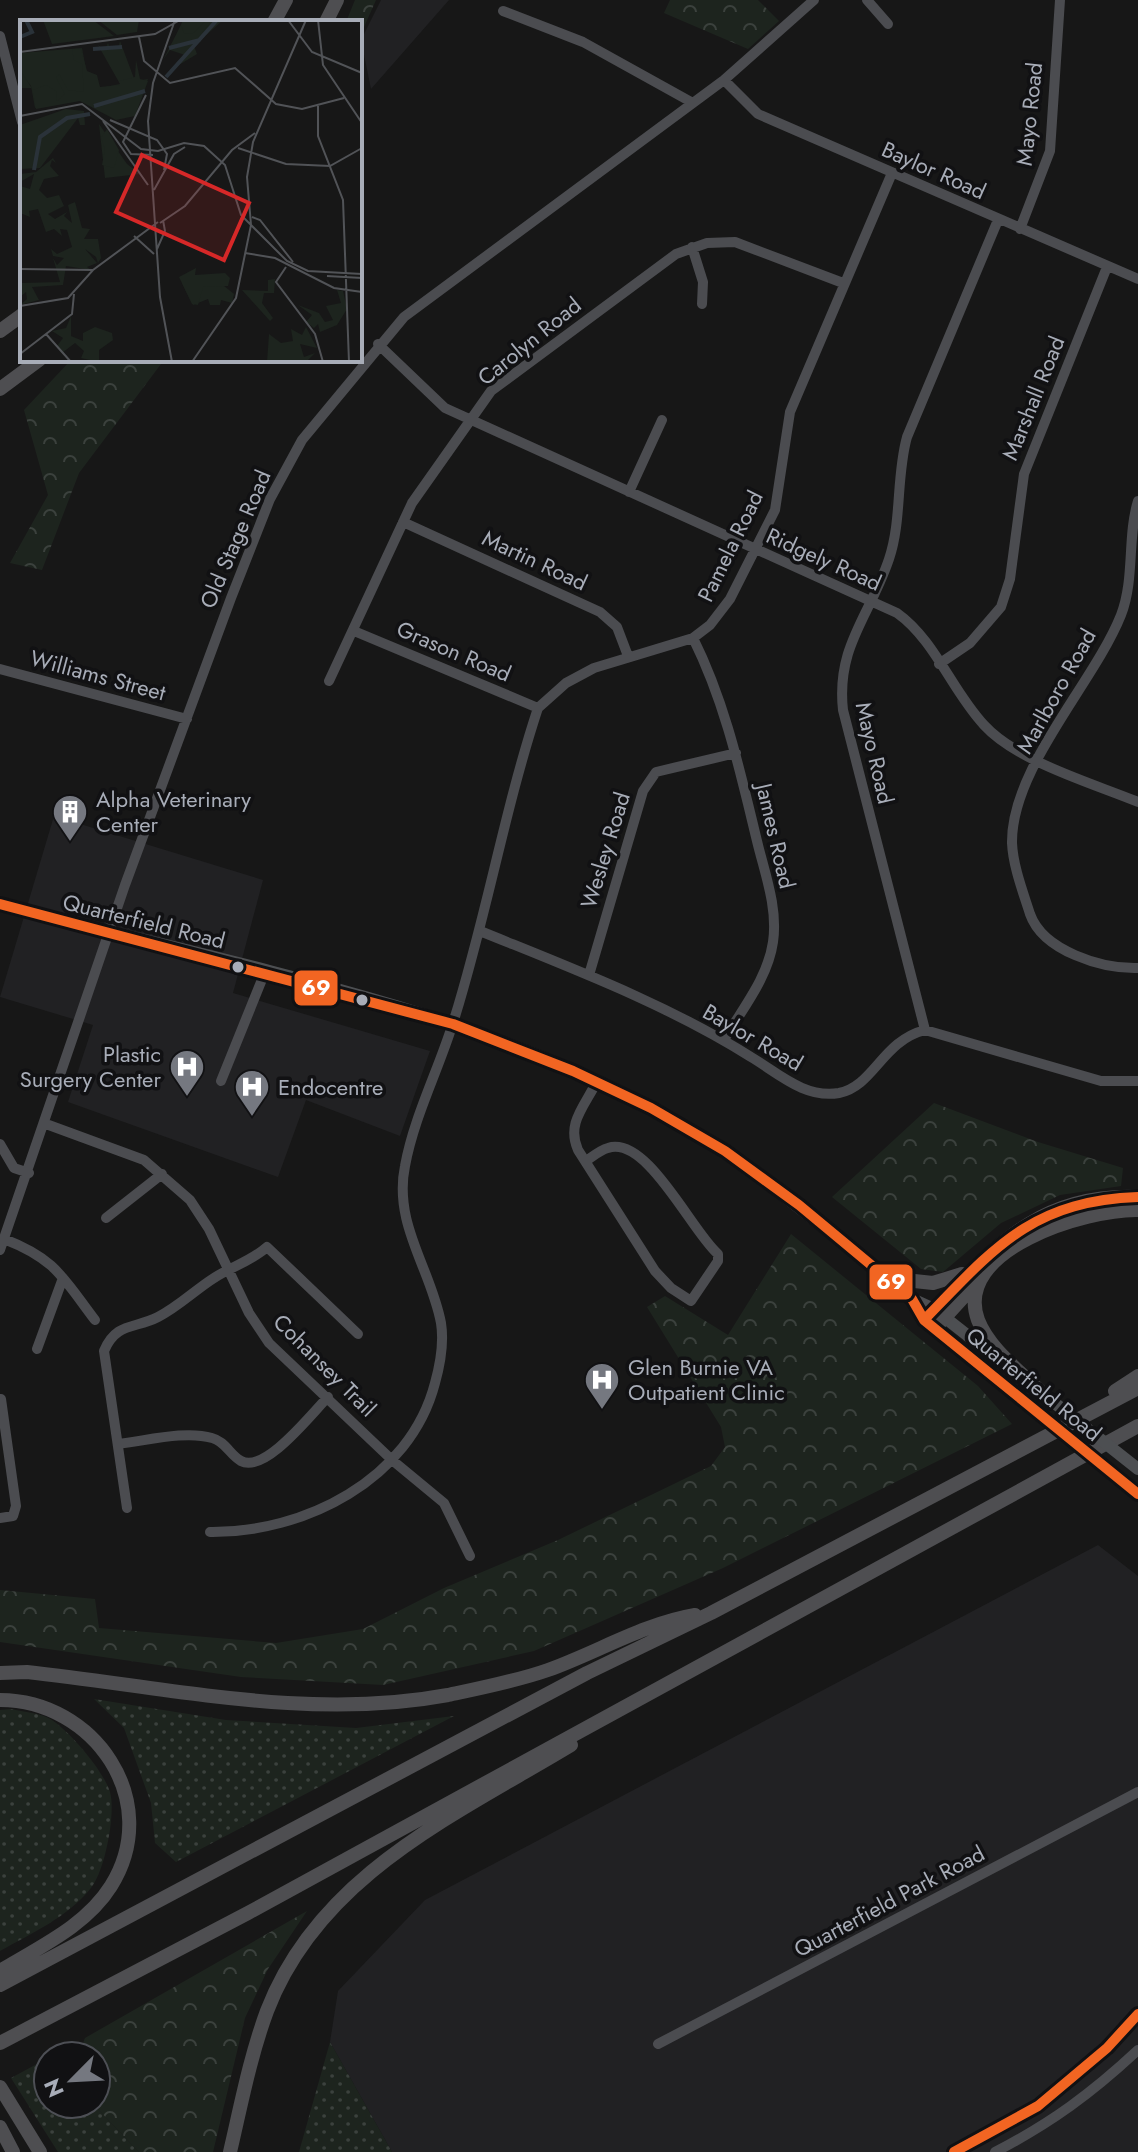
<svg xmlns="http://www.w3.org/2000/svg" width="1138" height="2152" font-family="Jost,sans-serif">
<defs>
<pattern id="grass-dots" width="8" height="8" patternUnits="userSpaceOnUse" patternTransform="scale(2)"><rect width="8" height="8" fill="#1d241e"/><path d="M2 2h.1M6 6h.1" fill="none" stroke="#3b413d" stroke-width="1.8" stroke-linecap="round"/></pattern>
<pattern id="forest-crowns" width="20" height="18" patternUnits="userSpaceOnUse" patternTransform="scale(2)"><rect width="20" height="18" fill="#1d241e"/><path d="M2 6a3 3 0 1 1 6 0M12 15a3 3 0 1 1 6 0" fill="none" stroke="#3b413d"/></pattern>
</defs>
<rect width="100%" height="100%" fill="#171717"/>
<path fill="#212123" d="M381,0H449L371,89L361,40Z
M54,816L263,880L233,993L430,1051L400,1136L306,1100L278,1177L68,1102L93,1025L0,997Z
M1098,1545L1138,1576V2152H392L330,2042L338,1991L425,1900Z"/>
<path fill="url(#grass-dots)" d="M94,1699L226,1720L356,1728L454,1716L176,1862L155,1843L151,1803L124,1728Z
M11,1709C23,1712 42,1713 52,1720C71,1733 103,1770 110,1792C116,1813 105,1871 91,1888C68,1917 32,1933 0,1951V1710Z
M330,2042L392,2152H299Z
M48,2058V2104H93L139,2152H58L11,2078Z"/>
<path fill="url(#forest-crowns)" d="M355,0H376L360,36V22H346Z
M670,0H758L779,21L748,49L664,13Z
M71,360H164L79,473L42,570L10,563L48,495L24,410Z
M934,1103L1038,1142L1123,1168L1121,1186L1060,1195L1001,1223L943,1272L921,1269L832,1197Z
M791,1234L978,1386L1012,1424L723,1568L534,1651L383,1685L241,1677L0,1642V1590L95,1599L99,1628L276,1643L363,1629L444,1588L558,1540L711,1466L725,1447L721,1427L647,1307L665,1296L728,1335Z
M307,1911L268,1969L245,2018L213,2152H139L93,2104H96V2056H78L85,2038Z"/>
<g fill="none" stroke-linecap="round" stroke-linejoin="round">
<path stroke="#4b4c50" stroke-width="10" d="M867,0L888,24
M503,11L583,42L693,103
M0,36L22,122
M724,80L758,114L1138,279
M1020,229L1050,151L1060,0
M692,247L703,282L702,304
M378,344L445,408L897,613C935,640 952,691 984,725C1018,762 1092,783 1138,802
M629,492L662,420
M1138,501C1127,537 1135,579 1121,615C1094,683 1011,768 1012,843C1013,866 1023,892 1030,914C1043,951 1102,969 1138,968
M403,522L600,612L617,627L628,656
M354,631L538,708
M693,638C725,702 740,771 757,841C765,874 778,908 773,942C768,978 742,1009 724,1040
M939,664L970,643L1001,607L1010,579L1024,474L1107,267
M0,669L187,719
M329,681L412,503L491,391L676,254L707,243L735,242L843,283
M480,931C571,968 667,1004 751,1057C778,1073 805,1099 839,1093C874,1086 882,1041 925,1030L1101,1081H1138
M589,975L643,791L656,772L736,753
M925,1030L843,710C836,646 870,616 889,559C902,521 896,476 907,437L998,220
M221,1081L265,972
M46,1124L144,1160L190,1200L209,1229L249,1313L269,1343L392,1460L444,1503L470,1556
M0,1144L14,1168L29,1173
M586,1161C592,1157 600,1150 608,1148C647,1135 692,1232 718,1254V1261L691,1301L671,1288L655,1271L578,1150C566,1123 585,1106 597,1081
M106,1218L162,1174
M4,1239C56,1259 63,1278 95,1320
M0,1250L125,885L231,598L270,499L302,440L404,317L724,80L814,0
M37,1349L63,1278
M118,1444C146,1441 185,1430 212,1438C225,1441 230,1455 241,1461C265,1474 312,1413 328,1397
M127,1508L104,1351C116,1322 135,1329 158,1317C178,1307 195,1290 214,1278C232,1266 250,1262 267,1247L358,1334
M0,1518L13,1516L16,1506L1,1399
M210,1532C304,1533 410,1480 435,1383C440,1365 444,1342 441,1323C431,1269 393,1224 405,1166C414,1117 438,1071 453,1023C486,919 504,811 538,708L566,683L594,668L693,638L710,625L730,599L775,510L790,412L892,173
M658,2044L1138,1792
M954,2152L1038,2106L1107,2048L1138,2014
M995,2152C1051,2123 1092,2093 1138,2050"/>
<path stroke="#4d4f52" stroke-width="12" d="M0,904C212,960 436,999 633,1098C737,1150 822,1227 912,1299L934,1309L1005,1365
M912,1299L924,1320L1024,1402
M1126,1483L1138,1494"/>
<path stroke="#4e4e51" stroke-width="14" d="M274,22L286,0
M326,22L337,0
M0,331L22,315
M0,389L39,360
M886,1278L933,1283L962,1274
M924,1320C990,1254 1033,1193 1138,1197
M935,1328L978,1281
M1115,1391L1138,1376
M1042,1393C1021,1372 989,1349 978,1320C952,1249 1087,1209 1138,1210
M0,1673L27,1672C166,1687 309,1721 448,1695C481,1688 517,1681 548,1670C598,1652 643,1624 695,1615
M0,1700C94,1700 164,1801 111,1886C86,1926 39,1947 0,1971
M0,1985L587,1673L711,1613L1138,1388
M0,2043L248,1913L1138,1426
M0,2087L40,2152
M0,2127L13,2152
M230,2152C241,2105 250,2057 267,2011C319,1875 455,1815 571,1745"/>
<path stroke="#4d4f52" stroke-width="12" d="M1042,1393L1138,1469
M1024,1402L1126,1483"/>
<defs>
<path id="bus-1" d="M0,904L453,1024L573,1071L651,1108L725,1151L799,1205L912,1299L924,1320L1138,1494
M924,1320C994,1248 1031,1201 1138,1197
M954,2152L1038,2106L1107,2048L1138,2014"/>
</defs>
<use href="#bus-1" stroke="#111113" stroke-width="16"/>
<use href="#bus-1" stroke="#f26522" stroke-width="10"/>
</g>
<defs>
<symbol id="building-pin" viewBox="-11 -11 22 30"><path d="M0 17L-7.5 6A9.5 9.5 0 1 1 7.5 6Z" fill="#757880" stroke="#111113"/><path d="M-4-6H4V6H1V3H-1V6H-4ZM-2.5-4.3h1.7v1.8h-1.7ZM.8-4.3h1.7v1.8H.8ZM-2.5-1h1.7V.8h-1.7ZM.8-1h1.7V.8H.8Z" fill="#fff"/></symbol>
<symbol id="hospital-pin" viewBox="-11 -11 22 30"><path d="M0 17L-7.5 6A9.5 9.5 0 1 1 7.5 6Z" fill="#757880" stroke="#111113"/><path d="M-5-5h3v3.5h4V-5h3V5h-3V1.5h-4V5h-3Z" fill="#fff"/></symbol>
</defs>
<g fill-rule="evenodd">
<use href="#building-pin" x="50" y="792" width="40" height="54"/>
<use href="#hospital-pin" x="167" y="1047" width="40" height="54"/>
<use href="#hospital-pin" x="232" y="1067" width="40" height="54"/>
<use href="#hospital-pin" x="582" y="1360" width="40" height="54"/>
</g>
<g fill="#a8adb8" stroke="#111113" stroke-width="3">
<circle cx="238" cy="967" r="7"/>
<circle cx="362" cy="1000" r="7"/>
</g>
<g text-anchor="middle" stroke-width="7" stroke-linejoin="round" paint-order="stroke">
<g font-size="22" fill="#a8adb8" stroke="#111113">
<text transform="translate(1029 114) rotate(-84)" y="8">Mayo Road</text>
<text transform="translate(934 170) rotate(24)" y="8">Baylor Road</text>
<text transform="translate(529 341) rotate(-39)" y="8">Carolyn Road</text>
<text transform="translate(1033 398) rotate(-68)" y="8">Marshall Road</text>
<text transform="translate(235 539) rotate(-67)" y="8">Old Stage Road</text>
<text transform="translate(730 546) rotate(-64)" y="8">Pamela Road</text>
<text transform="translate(824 559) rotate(24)" y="8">Ridgely Road</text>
<text transform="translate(535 560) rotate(25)" y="8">Martin Road</text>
<text transform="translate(454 651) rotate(23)" y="8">Grason Road</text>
<text transform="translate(98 675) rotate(15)" y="8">Williams Street</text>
<text transform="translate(1056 691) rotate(-61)" y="8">Marlboro Road</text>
<text transform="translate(875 753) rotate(77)" y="8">Mayo Road</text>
<text transform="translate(776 836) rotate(77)" y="8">James Road</text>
<text transform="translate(605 850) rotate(-73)" y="8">Wesley Road</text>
<text transform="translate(144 921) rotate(14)" y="8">Quarterfield Road</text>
<text transform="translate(753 1037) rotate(30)" y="8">Baylor Road</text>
<text transform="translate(325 1365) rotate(45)" y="8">Cohansey Trail</text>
<text transform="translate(1034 1384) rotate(39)" y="8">Quarterfield Road</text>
<text transform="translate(889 1901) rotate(-28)" y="8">Quarterfield Park Road</text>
</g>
<g font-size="22" fill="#a8adb8" stroke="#111113" text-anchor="start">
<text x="96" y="807">Alpha Veterinary<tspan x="96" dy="25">Center</tspan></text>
<text x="161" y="1062" text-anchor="end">Plastic<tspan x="161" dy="25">Surgery Center</tspan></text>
<text x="278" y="1095">Endocentre</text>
<text x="628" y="1375">Glen Burnie VA<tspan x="628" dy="25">Outpatient Clinic</tspan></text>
</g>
</g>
<g transform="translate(20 20)">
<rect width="342" height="342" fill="#171717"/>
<path d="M163,0H203L174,26L177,34L149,51L174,28L166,33L157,14ZM100,21L115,61L128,59L120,81L48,80L15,88L11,66L0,53V33L62,28L70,70L100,64L78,25L85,30L88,23L90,29H98ZM46,89L64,91L65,105H60L58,98L20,148L0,149V105ZM79,104L107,144L120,154L85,158ZM162,263L204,266L214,274L212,283L201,280L200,285H190L188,279L173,285Z" fill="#1d241e"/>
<path d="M23,0H73L94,16L32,24ZM78,0H119L117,12L97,15ZM187,0H192L165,35L150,30L143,40L161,5L164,13L172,14ZM61,29L67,51L77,55L80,67L100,65V61L115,57L116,40L120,59L128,61L115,96L96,100L60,81L16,89L12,68H0V50L13,70L26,65L36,71L37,81L45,74L36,58L39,54L48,70L64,72L62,44L54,40L52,30ZM87,109L99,130L94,148L82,145L85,129L81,118ZM33,138L36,143L32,140L30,146L39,156L24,159L19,170L27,178L39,175L44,186L28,194L35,199L47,192L44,196L52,203L48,185L55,182L62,208L70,209L64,219H78L81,238L78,243L76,237L65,229L77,243L67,247L71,250L46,246L43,265L12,267L19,280L0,285L7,279L6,272L0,277L2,263L40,262L33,238L37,245L44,238L33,236L31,229L37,234L52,227L47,210L40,209L42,216L34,209L26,212L18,189L9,191L10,197L0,193V166L10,169L14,154L0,162V154L16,152ZM176,248L175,255L205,253L210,258L208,266L183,267L178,285L172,284L159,257ZM255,259L254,273H244L242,283L253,298L250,301L222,270L248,271V260ZM317,270L323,271L327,289L317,305L300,312L298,304L294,308L286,302L292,295L278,285L299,293L305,302L313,300L306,286L321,283ZM51,296V316L63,321V313L75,307L92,313L93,320L79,330V342L61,338L64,331L55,323L42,333L37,326L43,318L32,311L46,308ZM286,307L297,328L280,324L284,337L295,333L286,342H247L249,314L261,323L273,321L271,309L282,315Z" fill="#1d241e"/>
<path fill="none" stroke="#2a3239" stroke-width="4" d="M0,17L12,12L6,0M149,28L180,20M73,29L102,27M146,57L197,0M74,86L125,71M14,150L20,117L47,98L70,94"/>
<path fill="none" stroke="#515357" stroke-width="2" d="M268,0L292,32L342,53M298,0L303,45L342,103M119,17L124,41L150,63L215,48L256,84L282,89L324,78M0,32L135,14L160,0M126,75L103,122L111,134L133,135M298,86V116L323,180L329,342M0,96L62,84L121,129L138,131L164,123L184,126L205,145L221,195L267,241L288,251L342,254M90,100L137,120L147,134L144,150M83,101L128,165M218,128L266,144L310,146L342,128M134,170L154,134L165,127M232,197L240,200L273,242M140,203L165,186L212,130L235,113M114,216L134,234M137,229L145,211L143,200M225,233L255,238L314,268L342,272M266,247L256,262L295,314L303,342M0,249L73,250M307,256L342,258M0,286L48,278L73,250L138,202M26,314L51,342M0,334L52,294L54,274M152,342L140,277L128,101L133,63L155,0M172,342L216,278L231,205L227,157L233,122L286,0"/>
<path fill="#d62828" fill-opacity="0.15" stroke="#d62828" stroke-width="4" d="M122,135L229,183L204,240L96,192Z"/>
<rect width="342" height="342" fill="none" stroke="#a8adb8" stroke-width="4"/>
</g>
<g stroke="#111113" stroke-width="3">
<rect x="293" y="969" width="46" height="38" rx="8" fill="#f26522"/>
<rect x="868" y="1263" width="46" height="38" rx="8" fill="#f26522"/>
</g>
<g font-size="22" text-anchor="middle" font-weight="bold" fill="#fff">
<text x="316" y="995">69</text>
<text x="891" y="1289">69</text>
</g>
<g transform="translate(72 2080) rotate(246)"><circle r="38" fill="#111113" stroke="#4d4f55" stroke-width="2"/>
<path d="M0-6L14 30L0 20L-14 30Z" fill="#757880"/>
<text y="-12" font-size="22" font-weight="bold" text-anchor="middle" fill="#a8adb8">N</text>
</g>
</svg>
